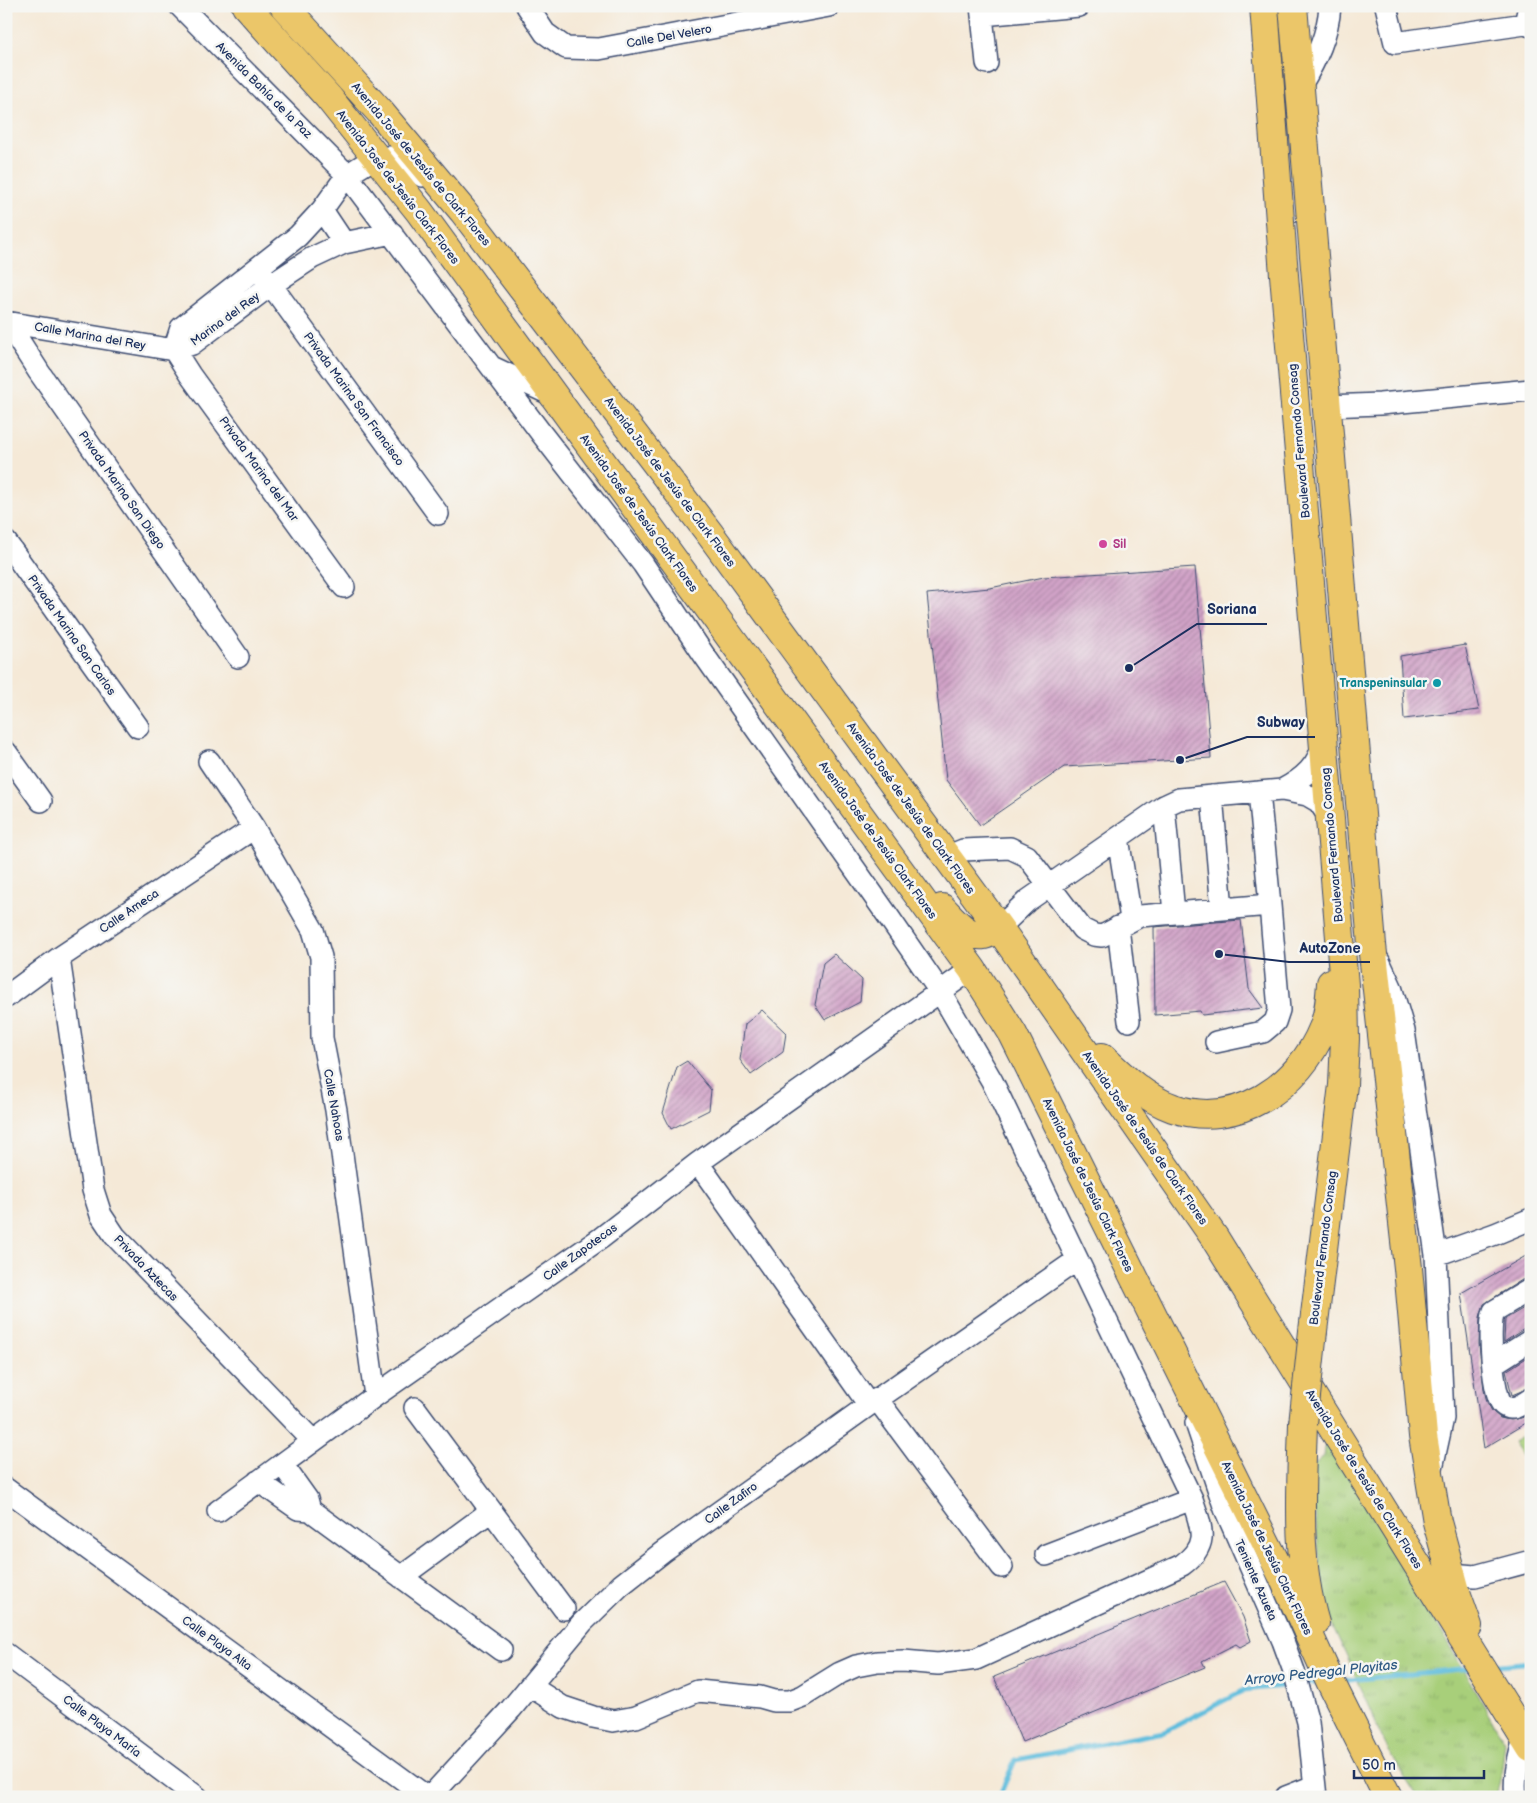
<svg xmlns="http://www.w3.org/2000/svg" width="1537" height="1803" font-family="'Balsamiq Sans',sans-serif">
<defs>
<pattern id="park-tufts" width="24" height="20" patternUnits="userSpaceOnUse" patternTransform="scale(1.25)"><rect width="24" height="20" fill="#a8cf7a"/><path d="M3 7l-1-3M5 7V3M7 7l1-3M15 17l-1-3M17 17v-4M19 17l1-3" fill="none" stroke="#90b26c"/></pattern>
<pattern id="building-hatch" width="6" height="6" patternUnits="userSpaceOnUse" patternTransform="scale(1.25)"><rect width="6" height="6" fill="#d1a3c7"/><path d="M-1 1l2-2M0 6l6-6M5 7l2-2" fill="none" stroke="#a985a5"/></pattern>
</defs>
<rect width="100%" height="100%" fill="#f6f6f2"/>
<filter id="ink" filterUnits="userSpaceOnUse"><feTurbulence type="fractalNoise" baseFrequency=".02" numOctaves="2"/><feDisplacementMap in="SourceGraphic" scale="10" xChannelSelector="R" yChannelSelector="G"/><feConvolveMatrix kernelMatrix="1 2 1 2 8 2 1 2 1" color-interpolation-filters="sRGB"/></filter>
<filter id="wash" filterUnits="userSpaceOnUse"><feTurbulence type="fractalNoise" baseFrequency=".0096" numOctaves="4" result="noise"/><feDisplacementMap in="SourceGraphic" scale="20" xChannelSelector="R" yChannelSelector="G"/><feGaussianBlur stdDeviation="1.12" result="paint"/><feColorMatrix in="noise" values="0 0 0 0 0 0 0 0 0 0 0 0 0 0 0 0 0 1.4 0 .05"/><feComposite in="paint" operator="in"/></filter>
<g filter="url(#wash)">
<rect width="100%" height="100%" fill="#f5e9d7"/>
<path fill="url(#park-tufts)" stroke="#627f6c" d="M1327,1434L1505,1742L1501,1775L1496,1797H1418C1400,1769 1381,1743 1372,1712L1324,1607L1309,1450L1315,1464L1324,1456Z"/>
<path fill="#a8cf7a" stroke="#627f6c" d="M1531,1431V1470L1513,1442Z"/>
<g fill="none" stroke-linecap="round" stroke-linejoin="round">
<path stroke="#5ebddd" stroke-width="5" d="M1491,1666L1531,1662
M1340,1681L1471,1668
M1302,1684L1321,1683
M6,1792L16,1797
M999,1797L1015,1760L1164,1732L1244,1690L1294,1685"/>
</g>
<g id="blocks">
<path fill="url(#building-hatch)" d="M1195,567L1211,758L1064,767L980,825L946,780L927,594L990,588L1044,577Z
M1465,645L1479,710L1404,719L1400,656Z
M1241,920L1249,989L1263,1008L1202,1015L1200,1011L1155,1015L1154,927Z
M834,954L862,980L860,1002L825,1020L815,1005L823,963Z
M762,1010L786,1033L783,1052L751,1075L740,1060L745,1024Z
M687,1061L711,1090L709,1110L671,1129L663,1113L677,1067Z
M1531,1253V1277L1525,1278L1484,1304L1480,1317L1479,1344L1484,1390L1487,1402L1492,1411L1500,1418L1511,1420L1521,1418L1531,1414V1420L1484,1448L1461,1293Z
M1531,1304V1328L1524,1329L1504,1342L1505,1319Z
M1531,1355V1387L1512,1395L1506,1371Z
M1224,1582L1243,1617L1251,1641L1240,1647L1236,1644L1202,1661L1205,1667L1022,1742L994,1677Z"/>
</g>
</g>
<g filter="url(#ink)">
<use href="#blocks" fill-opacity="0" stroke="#3c4b70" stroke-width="1"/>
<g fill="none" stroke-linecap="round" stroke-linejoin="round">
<defs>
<path id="minor" d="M180,6L347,175L541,433L643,564L704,655L888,916L941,993L992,1081L1192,1499C1201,1527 1211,1544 1182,1565L976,1659L938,1664L903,1661L877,1662L856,1666L840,1673L803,1696L790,1701H774L760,1697L698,1691L636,1717L613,1721L593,1717L563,1707L530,1686
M527,6L545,33L566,48L599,49L829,6
M981,6L987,63
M1386,6L1395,43L1525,24L1531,26
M982,15L1079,6
M1525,24L1529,6
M1301,85C1316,60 1328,35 1330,6
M322,210L344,243
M263,274L438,514
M6,322L174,350L192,344L271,285L312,258L344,243L392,233
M7,322L39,372L238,657
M174,350L181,328L298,236L322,210L347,175L376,157H400L422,176
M174,350L190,375L344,587
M494,368L552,395
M1327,406L1380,404L1531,390
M6,542L138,727
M6,752L41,801
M209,761L254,828L313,930L321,957L322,1038L336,1110L375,1396
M1282,790C1303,779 1320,765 1323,741
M1212,796L1222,909
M1164,806L1174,913
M1118,838L1131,919
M946,857L963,850L1010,848L1027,856L1082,929L1094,935L1102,936L1140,916L1270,905L1259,792
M1118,927L1129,1021
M999,928L1027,901L1164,806L1179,799L1282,790L1307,795L1319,802L1329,817
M59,958L93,1190L101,1215L115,1236L313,1441
M1379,961L1391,987L1404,1031L1436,1255L1443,1418L1432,1468
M6,997L59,958L254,828
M1216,1042L1263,1032L1275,1022L1279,1010L1270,905
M698,1163L869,1405
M1436,1255L1495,1234L1531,1219
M1531,1289L1494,1311C1488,1324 1492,1395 1503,1405C1512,1413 1523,1403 1531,1399
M1493,1364L1531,1340
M877,1399L1002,1567
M415,1408L564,1609
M1196,1423L1225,1509L1283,1641L1294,1671L1308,1722L1316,1797
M282,1464L307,1499L310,1510
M258,1481L298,1509L310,1510L501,1650
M6,1489L427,1797
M218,1511L375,1396L601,1238L698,1163L972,969
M1046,1555L1192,1499
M1451,1574L1475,1576L1531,1561
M401,1577L491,1511
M6,1654L197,1797
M430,1797L511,1709L582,1623L621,1585L663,1552L869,1405L1077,1260
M1286,1797L1314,1786
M1516,1797C1513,1777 1519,1758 1524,1738"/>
<path id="highway" d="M246,6L328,97L419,211L972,969L1013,1034L1282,1575L1331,1683L1388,1797
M284,6L380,112L463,211L710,534L999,928L1214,1237L1531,1748
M1264,6L1284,275L1344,985L1345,1039L1343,1085L1313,1331
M1293,6L1372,945L1408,1268L1423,1436L1437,1522L1457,1595L1468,1626
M942,908C953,919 967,938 984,935C989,934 994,930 999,928
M1102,1057C1123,1077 1145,1098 1173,1108C1236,1130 1300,1086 1323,1028C1329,1014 1330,998 1331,983
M1303,1424C1301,1490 1296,1559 1315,1623"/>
</defs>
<use href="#minor" stroke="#3c4b70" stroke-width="24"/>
<use href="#highway" stroke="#3c4b70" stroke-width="30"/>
<use href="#minor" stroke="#fff" stroke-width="21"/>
<use href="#highway" stroke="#ebc669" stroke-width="28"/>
<defs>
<path id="highway-bridge" d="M1303,1424L1313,1331"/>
</defs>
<use href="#highway-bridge" stroke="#3c4b70" stroke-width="30" stroke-linecap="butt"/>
<use href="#highway-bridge" stroke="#ebc669" stroke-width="28"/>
</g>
</g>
<circle fill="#d1479c" stroke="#f6f6f2" stroke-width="2" cx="1103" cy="544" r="5"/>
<circle fill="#0f9aa8" stroke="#f6f6f2" stroke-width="2" cx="1437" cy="683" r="5"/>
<g text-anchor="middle" stroke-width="5" stroke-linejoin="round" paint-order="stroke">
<g font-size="12" fill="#1b2f5e" stroke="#f6f6f2">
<text transform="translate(669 36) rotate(-10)" y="4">Calle Del Velero</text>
<text transform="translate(264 90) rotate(45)" y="4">Avenida Bahía de la Paz</text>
<text transform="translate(421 164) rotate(50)" y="4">Avenida José de Jesús de Clark Flores</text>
<text transform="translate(398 187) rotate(52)" y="4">Avenida José de Jesús Clark Flores</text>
<text transform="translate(225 319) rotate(-36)" y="4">Marina del Rey</text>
<text transform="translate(90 336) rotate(10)" y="4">Calle Marina del Rey</text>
<text transform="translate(354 399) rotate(54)" y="4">Privada Marina San Francisco</text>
<text transform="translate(1299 441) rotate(-95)" y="4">Boulevard Fernando Consag</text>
<text transform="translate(259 469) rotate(54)" y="4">Privada Marina del Mar</text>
<text transform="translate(670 482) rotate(53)" y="4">Avenida José de Jesús de Clark Flores</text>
<text transform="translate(122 490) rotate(55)" y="4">Privada Marina San Diego</text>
<text transform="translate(639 513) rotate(54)" y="4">Avenida José de Jesús Clark Flores</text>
<text transform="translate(72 635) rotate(55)" y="4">Privada Marina San Carlos</text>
<text transform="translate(911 808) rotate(54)" y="4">Avenida José de Jesús de Clark Flores</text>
<text transform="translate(878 840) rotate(54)" y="4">Avenida José de Jesús Clark Flores</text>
<text transform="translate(1332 845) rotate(-95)" y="4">Boulevard Fernando Consag</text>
<text transform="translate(129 911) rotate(-34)" y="4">Calle Ameca</text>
<text transform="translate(334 1105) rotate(80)" y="4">Calle Nahoas</text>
<text transform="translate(1145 1138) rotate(55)" y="4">Avenida José de Jesús de Clark Flores</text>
<text transform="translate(1088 1185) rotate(64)" y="4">Avenida José de Jesús Clark Flores</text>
<text transform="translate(1323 1248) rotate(-83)" y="4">Boulevard Fernando Consag</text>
<text transform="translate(580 1252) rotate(-36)" y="4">Calle Zapotecas</text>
<text transform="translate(146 1268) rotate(46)" y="4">Privada Aztecas</text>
<text transform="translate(1364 1479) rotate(58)" y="4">Avenida José de Jesús de Clark Flores</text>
<text transform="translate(731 1503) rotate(-36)" y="4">Calle Zafiro</text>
<text transform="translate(1267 1548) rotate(64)" y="4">Avenida José de Jesús Clark Flores</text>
<text transform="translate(1256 1580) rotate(66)" y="4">Teniente Azueta</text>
<text transform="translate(217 1643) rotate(36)" y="4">Calle Playa Alta</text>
<text transform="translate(102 1726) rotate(37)" y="4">Calle Playa María</text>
</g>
<g font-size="12" font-weight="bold" fill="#b23c85" stroke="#f6f6f2" text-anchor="start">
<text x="1113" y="548">Sil</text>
</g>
<g font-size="12" font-weight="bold" fill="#0d838f" stroke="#f6f6f2" text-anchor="end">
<text x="1427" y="687">Transpeninsular</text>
</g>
<g font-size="14" font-style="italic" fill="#2f5a84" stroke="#f6f6f2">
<text transform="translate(1321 1672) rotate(-6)" y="5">Arroyo Pedregal Playitas</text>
</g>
</g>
<path fill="none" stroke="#1b2f5e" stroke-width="2" d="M1129 668L1197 624H1267M1180 760L1247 737H1315M1219 954L1289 962H1370"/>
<g fill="#1b2f5e" stroke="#f6f6f2" stroke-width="2">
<circle cx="1129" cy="668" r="5"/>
<circle cx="1180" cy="760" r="5"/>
<circle cx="1219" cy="954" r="5"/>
</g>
<g font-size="14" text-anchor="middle" font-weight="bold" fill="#1b2f5e" stroke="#f6f6f2" stroke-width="5" stroke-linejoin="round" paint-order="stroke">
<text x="1232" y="614">Soriana</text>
<text x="1281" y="727">Subway</text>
<text x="1330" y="953">AutoZone</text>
</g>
<rect width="1537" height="1803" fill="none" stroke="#f6f6f2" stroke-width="25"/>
<path d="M1354 1770v8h130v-8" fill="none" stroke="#1b2f5e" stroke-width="2.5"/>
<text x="1362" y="1770" font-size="15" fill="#1b2f5e" stroke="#f6f6f2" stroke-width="4" paint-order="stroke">50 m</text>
</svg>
